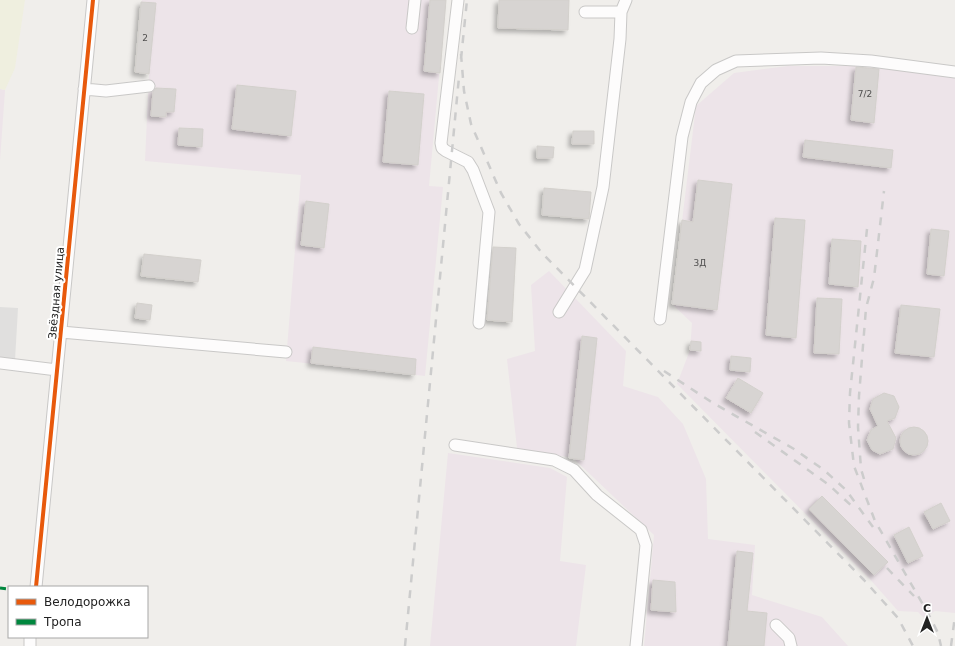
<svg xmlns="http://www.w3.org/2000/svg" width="955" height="646" font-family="'DejaVu Sans',sans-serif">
<defs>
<filter id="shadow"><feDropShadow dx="-3.5" dy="3.5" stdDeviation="2" flood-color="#0004"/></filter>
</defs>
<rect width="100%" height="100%" fill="#f0eeeb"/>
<path fill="#ede4e9" d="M142,0H446L429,186L443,187L425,376L286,361L301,175L145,161L149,74L135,72Z
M788,66H856L955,76V613L935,611L924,618L918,612L898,611L868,577L677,384L690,350L692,323L672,304L696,106L734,73Z
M0,89L5,90L0,160Z
M549,271L626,351L623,386L658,397L683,424L706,479L708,539L755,545L752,595L822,617L848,646H644L654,535L573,458L517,448L507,359L535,351L531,285Z
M448,453L550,468L567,477L560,561L586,565L576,646H430Z"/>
<path fill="#efefdf" d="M0,0H25L15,68L5,90L0,89Z"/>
<path fill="#e0dfde" d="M0,307L18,308L15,360H0Z"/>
<path fill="#d7d4d2" stroke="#d3d0cc" filter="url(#shadow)" d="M430,0H446L440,73L424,71Z
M499,0H569L568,30L498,28Z
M141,2L156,3L149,74L135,72Z
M856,67L879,69L874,123L851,120Z
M237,85L296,91L291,136L232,129Z
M156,88L176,89L174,112H166V117L151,116L153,92Z
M389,91L424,94L418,165L383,162Z
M179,128L203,129L202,147L178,145Z
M573,131H594V144H572Z
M805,140L893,150L891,168L803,157Z
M537,146L554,147L553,158H537Z
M698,180L732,184L717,310L672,304L682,220L693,222Z
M544,188L591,192L589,219L542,215Z
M306,201L329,204L324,248L301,245Z
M775,218L805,220L796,338L766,335Z
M931,229L949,231L944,276L927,274Z
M832,239L861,241L858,287L829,284Z
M493,247L516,248L512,322L487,320Z
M144,254L201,260L198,282L141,276Z
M817,298L842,299L839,354L814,353Z
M137,303L152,305L150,320L135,318Z
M901,305L940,309L934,357L895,353Z
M582,336L597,338L584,460L569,458Z
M691,341L701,342V351L690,350Z
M313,347L416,359L415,375L311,363Z
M731,356L751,358L750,372L730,370Z
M738,378L763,393L751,413L726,398Z
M884,393L894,396L899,407L895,418L887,421L896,438L893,449L880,454L872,450L867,440L871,430L878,426L870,409L873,399Z
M900 441a14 14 0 1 1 28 0a14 14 0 1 1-28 0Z
M822,496L888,562L874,575L809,509Z
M941,503L950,521L933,529L924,512Z
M909,527L923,556L908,563L894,535Z
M737,551L753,553L747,611L767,613L764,646H728Z
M653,580L675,582L676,612L651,610Z"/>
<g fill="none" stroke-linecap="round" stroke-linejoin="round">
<defs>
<path id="minor" d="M458,0L441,143L442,148L446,151L468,162L473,170L489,212L479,323
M585,12H621
M412,28L415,0
M84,89L106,91L149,86
M559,312L585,270L603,187L620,39L621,12L626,0
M660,319L682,137L691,102L701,83L716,70L736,61L821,58L871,61L955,72
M61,332L286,352
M0,363L57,370
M455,445L554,460L574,470L597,495L641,530L646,545L636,646
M36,587L93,0
M776,625L789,638L791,646
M30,646V637"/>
</defs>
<use href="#minor" stroke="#c9c8c7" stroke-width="13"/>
<use href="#minor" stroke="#fdfcfc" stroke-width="11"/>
<path stroke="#ccc" stroke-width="2.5" stroke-dasharray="8 8" stroke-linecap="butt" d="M461,54L464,91L471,124L501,193L519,224L542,253L864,580L898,618L913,646
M461,59L467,0
M867,229L850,393L849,423L854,466L875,521L929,615L938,633L941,646
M664,371L713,403L794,449L824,470L846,490L873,527
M755,432L829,485L856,510
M864,479L861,469L858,427L859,396L866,308L874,278L884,191
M887,568L914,596
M405,646L459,77
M951,646L955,616"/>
<path stroke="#00873e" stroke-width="3" stroke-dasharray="6 3" stroke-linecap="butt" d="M0,588L9,589"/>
<defs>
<path id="cycleway" d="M36,587L93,0"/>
</defs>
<use href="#cycleway" stroke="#fff" stroke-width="6"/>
<use href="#cycleway" stroke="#e8590c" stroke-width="4"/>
</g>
<g text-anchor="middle" stroke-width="4" stroke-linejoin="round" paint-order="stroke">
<g font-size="9" fill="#4f4e4e">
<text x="145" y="41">2</text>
<text x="865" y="97">7/2</text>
<text x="700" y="266">3Д</text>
</g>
<g font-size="11" fill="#222" stroke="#fff">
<text transform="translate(56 293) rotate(-85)" y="4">Звёздная улица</text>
</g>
</g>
<rect x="8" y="586" width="140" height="52" fill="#ffffff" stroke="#a7a7a7"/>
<rect x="16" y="599" width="20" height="6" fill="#e8590c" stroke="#a7a7a7"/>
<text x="44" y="606" font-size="12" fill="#222222">Велодорожка</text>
<rect x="16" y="619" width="20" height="6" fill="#00873e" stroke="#a7a7a7"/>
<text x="44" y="626" font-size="12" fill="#222222">Тропа</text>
<g transform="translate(927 618)" stroke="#ffffff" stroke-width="3" paint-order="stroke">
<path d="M0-3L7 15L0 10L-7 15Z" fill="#222222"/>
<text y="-6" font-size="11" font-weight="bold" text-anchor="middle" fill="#222222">С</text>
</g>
</svg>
